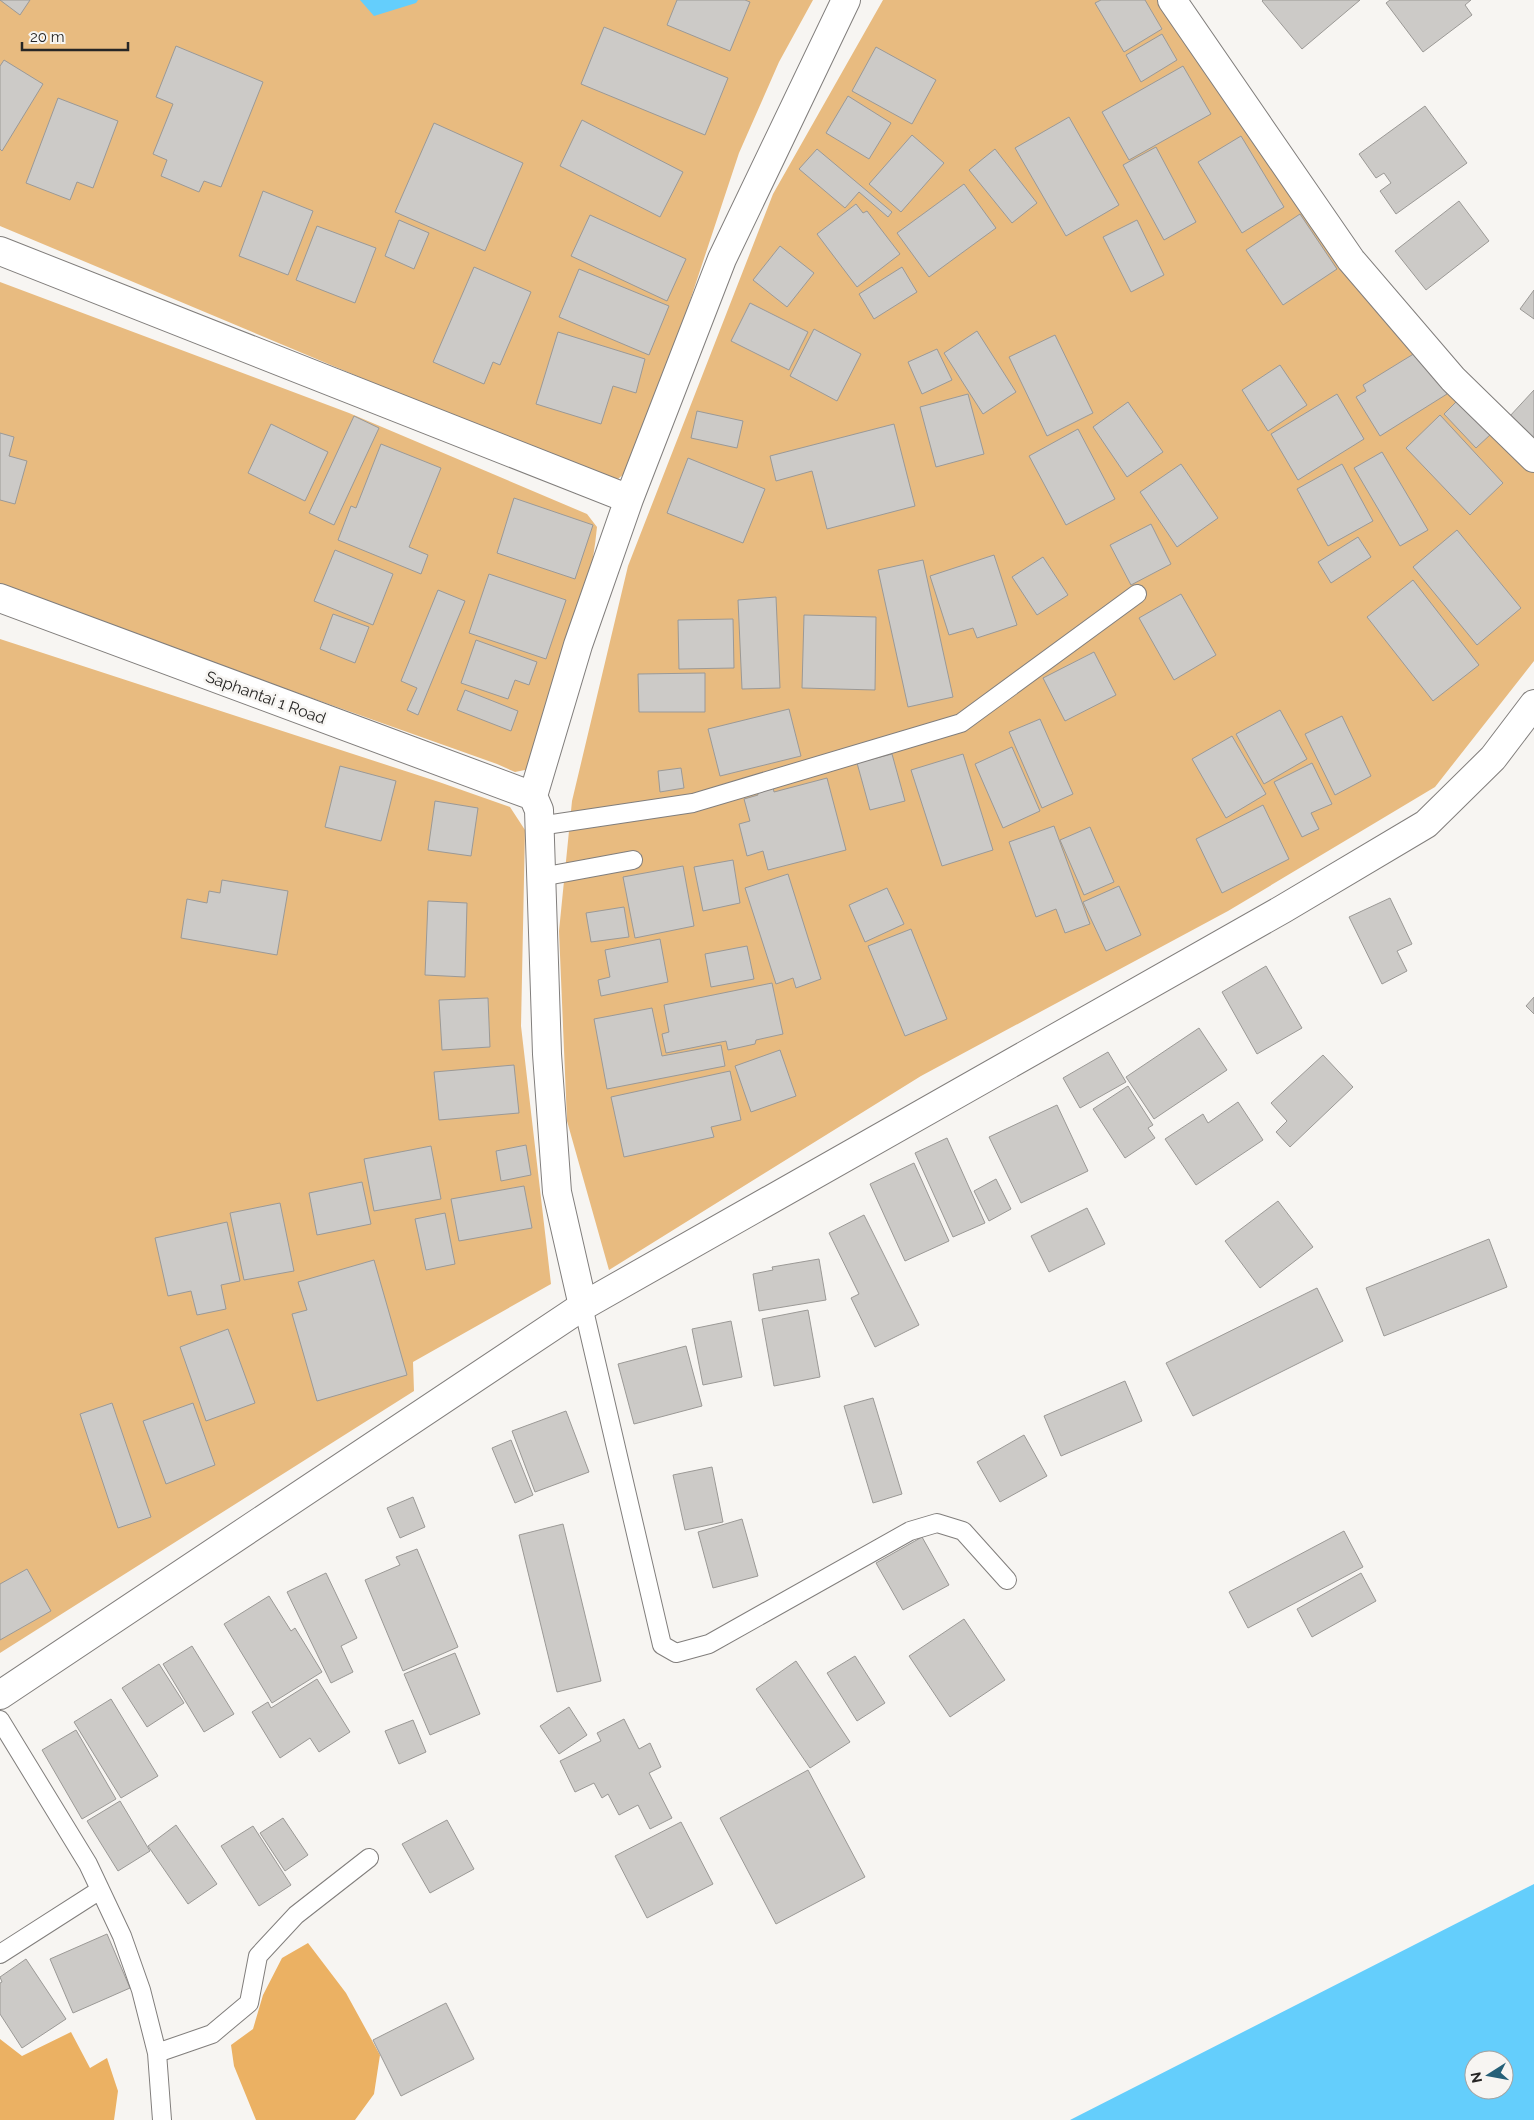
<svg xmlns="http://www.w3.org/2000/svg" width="1534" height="2120" font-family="Raleway,sans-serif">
<rect width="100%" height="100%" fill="#f7f5f2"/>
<path fill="#e8bb80" d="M0,0H813L779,62L739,153L670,361L631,468L618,479L581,470L0,226Z
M883,0H1160L1534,470V661L1435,787L1228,911L921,1076L609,1270L567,1121L559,931L572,801L628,566L773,194Z
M0,282L349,413L587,514L597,527C589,611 557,690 530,769L515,772L497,764L0,587Z
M0,639L439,782L510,807L525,830L521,1026L551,1284L413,1362L414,1391L0,1653Z"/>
<path fill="#ebb163" d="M308,1943L346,1993L380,2055L374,2094L355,2120H256L234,2066L231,2045L253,2029L263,1995L282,1958Z
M71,2032L90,2068L107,2058L118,2091L114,2120H0V2039L22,2056Z"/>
<path fill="#64cefc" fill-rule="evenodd" d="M360,0H418L416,3L374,16Z
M1534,1884V2120H1070ZM1474,2060H1504V2090H1474Z"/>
<path fill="#cccac7" stroke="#9b9996" d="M0,0H30L20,15Z
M677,0H745L750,2L730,51L667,25Z
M1101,0H1145L1162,29L1124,52L1095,3Z
M1263,0H1360L1302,49L1262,1Z
M1390,0H1471L1465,5L1472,15L1423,52L1386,3Z
M604,27L728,78L705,135L581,84Z
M1162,34L1177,60L1141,82L1126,55Z
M176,46L263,82L221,187L204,181L199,192L161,176L167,160L153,154L173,104L156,97Z
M876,47L936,80L912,124L852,91Z
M4,60L43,84L2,151L0,149V66Z
M1183,66L1211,114L1129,160L1102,112Z
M848,96L891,123L869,159L826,133Z
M58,98L118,121L93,188L77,182L70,200L26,183Z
M1425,106L1467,163L1396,214L1380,191L1391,183L1384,173L1376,178L1359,154Z
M1069,117L1119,205L1066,236L1015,148Z
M582,120L683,172L660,217L560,166Z
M434,123L523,163L485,251L395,212Z
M912,135L944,163L901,212L869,184Z
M1241,136L1284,207L1242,233L1198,162Z
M1156,147L1196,222L1164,240L1123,165Z
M817,149L892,212L888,217L859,192L845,208L799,169Z
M995,149L1037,203L1012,223L969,170Z
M964,184L996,228L929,277L897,233Z
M263,191L313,211L288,275L239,256Z
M1459,201L1489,241L1426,290L1395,251Z
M856,204L863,213L867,211L900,254L857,287L817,234Z
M1300,214L1337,269L1283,305L1246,250Z
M590,215L686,259L667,301L571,256Z
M399,220L429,233L414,269L385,256Z
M1137,220L1164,275L1131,292L1103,237Z
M317,226L376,248L355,303L296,280Z
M780,246L814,273L787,307L753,280Z
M474,267L531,292L500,365L493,362L484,384L433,362Z
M902,267L917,292L874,319L859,294Z
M579,269L669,306L649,355L559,317Z
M1534,290V319L1520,309Z
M750,303L808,332L789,370L731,341Z
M814,329L861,354L837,401L790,376Z
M977,331L1016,392L983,414L944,353Z
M558,332L645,359L636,393L613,386L601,424L536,404Z
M1055,335L1093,413L1047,436L1009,357Z
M937,349L952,380L922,394L908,362Z
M1420,350L1447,394L1380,436L1356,397L1366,391L1363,385Z
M1280,365L1307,405L1268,431L1242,390Z
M1534,390V441L1509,417Z
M968,394L984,454L936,467L920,407Z
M1337,394L1364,439L1298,480L1271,434Z
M1459,399L1491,434L1476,448L1444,414Z
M1128,402L1163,452L1127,477L1093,427Z
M697,411L743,421L737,448L691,438Z
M1440,415L1503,483L1470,515L1406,448Z
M354,416L379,428L334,525L309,513Z
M271,424L328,452L305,501L248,473Z
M894,424L915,506L827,529L812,471L776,481L770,456Z
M1078,429L1115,499L1066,525L1029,456Z
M0,433L14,437L9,456L27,461L15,504L0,500Z
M381,444L441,468L409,547L428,555L421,574L338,540L351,506L356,508Z
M1382,452L1428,530L1400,546L1354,468Z
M688,458L765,489L743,543L667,513Z
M1181,464L1218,518L1177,547L1140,492Z
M1342,464L1373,521L1328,546L1297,489Z
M514,498L593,525L575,579L497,553Z
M1151,524L1171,564L1131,585L1110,545Z
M1457,530L1521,608L1477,645L1413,567Z
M1358,537L1371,557L1331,583L1318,562Z
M335,550L393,574L373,625L314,601Z
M994,555L1017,625L977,638L973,628L949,635L930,576Z
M1043,557L1068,595L1037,615L1012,577Z
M923,560L953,697L908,707L878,570Z
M489,574L566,600L546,659L469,633Z
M1413,580L1479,665L1433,701L1367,617Z
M438,590L465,601L418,715L407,710L417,688L401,681Z
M1181,594L1216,655L1174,680L1139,618Z
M776,597L780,688L742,689L738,600Z
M333,614L369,627L355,663L320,649Z
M804,615L876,617L875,690L802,688Z
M733,619L734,668L679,669L678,620Z
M476,640L537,662L529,685L515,680L508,699L461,683Z
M1094,652L1116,695L1065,721L1043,678Z
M705,673V712H639L638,674Z
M465,690L518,711L511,731L457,710Z
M789,709L801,756L720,776L708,729Z
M1280,710L1307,759L1264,784L1236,734Z
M1342,716L1371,776L1335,795L1305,734Z
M1040,719L1073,794L1042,808L1009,732Z
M1232,736L1266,794L1226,818L1192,759Z
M1012,747L1040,811L1003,828L975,764Z
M892,754L905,801L870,810L857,763Z
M963,754L993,850L942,866L911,770Z
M1312,763L1332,804L1311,813L1319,829L1302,837L1274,782Z
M340,766L396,781L381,841L325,827Z
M681,768L684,788L660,792L658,771Z
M827,778L846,850L768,870L763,851L747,856L739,824L750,821L744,799L758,795L757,791L773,787L774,792Z
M435,801L478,808L471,856L428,850Z
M1263,805L1289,859L1222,893L1196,839Z
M1054,826L1090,924L1065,933L1056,909L1036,917L1009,842Z
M1090,827L1114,882L1084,895L1060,840Z
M733,860L740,903L703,911L694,867Z
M683,866L694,926L635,938L623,877Z
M788,874L821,979L796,988L793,978L776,984L745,888Z
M222,880L288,891L277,955L181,938L187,899L207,903L209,891L220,893Z
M1119,886L1141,935L1106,951L1083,902Z
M887,888L904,924L865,942L849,905Z
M1390,898L1412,944L1397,951L1407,971L1382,984L1349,917Z
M428,901L467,903L465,977L425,975Z
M624,907L629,937L591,942L586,913Z
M911,929L947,1019L905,1036L868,946Z
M660,939L668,982L601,996L598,980L610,977L605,950Z
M747,946L754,979L711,987L705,954Z
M1266,966L1302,1028L1257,1054L1222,992Z
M772,983L783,1034L756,1040L755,1044L728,1050L726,1041L666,1053L662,1034L669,1032L664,1005Z
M1534,997V1014L1526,1006Z
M488,998L490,1047L442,1050L439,1000Z
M652,1008L662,1056L721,1045L725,1066L607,1089L594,1019Z
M1199,1028L1227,1070L1154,1119L1126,1077Z
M780,1050L796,1096L751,1112L735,1066Z
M1108,1052L1126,1082L1080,1108L1063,1078Z
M1323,1055L1353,1087L1290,1147L1276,1132L1287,1121L1271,1103Z
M514,1065L519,1113L439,1120L434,1072Z
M730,1071L741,1120L711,1127L714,1137L624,1157L611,1097Z
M1128,1086L1153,1125L1148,1128L1155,1138L1125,1158L1093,1109Z
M1238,1102L1263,1140L1196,1185L1165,1139L1203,1114L1208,1123Z
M1057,1105L1088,1171L1021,1203L989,1137Z
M947,1138L985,1223L953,1237L915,1153Z
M526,1145L531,1175L501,1181L496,1151Z
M431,1146L441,1199L374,1211L364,1159Z
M914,1163L949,1241L905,1261L870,1184Z
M996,1179L1011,1209L989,1221L974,1191Z
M362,1182L371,1224L317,1235L309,1193Z
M524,1186L532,1228L459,1241L451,1199Z
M1278,1201L1313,1247L1260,1288L1225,1241Z
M280,1203L294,1271L244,1280L230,1213Z
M1087,1208L1105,1244L1049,1272L1031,1236Z
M445,1213L455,1264L426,1270L415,1219Z
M864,1215L919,1325L875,1347L851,1298L859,1294L829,1233Z
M227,1222L240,1281L221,1285L226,1309L197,1315L191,1291L168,1296L155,1238Z
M1489,1239L1507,1287L1384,1336L1366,1288Z
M819,1259L826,1300L759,1311L753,1274L773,1270L772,1267Z
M374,1260L407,1375L317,1401L292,1314L307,1310L298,1282Z
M1317,1288L1343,1341L1193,1416L1166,1363Z
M808,1310L820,1377L774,1386L762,1319Z
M731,1321L742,1377L703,1385L692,1329Z
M228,1329L255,1403L206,1421L180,1347Z
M686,1346L702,1406L634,1424L618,1364Z
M1125,1381L1142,1421L1061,1456L1044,1416Z
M873,1398L902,1494L873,1503L844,1406Z
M112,1403L151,1517L118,1528L80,1414Z
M193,1403L215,1465L166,1484L143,1421Z
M566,1411L589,1472L535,1492L512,1431Z
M1024,1435L1047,1476L1000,1502L977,1462Z
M511,1440L533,1495L515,1503L492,1448Z
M712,1467L723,1522L685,1530L673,1475Z
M413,1497L425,1527L400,1538L387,1508Z
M742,1519L758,1576L713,1588L698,1532Z
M563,1524L601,1681L557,1692L519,1535Z
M1344,1531L1363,1567L1248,1628L1229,1592Z
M922,1537L949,1585L903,1610L876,1563Z
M417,1549L458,1647L403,1671L365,1580L400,1565L396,1557Z
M27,1569L51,1611L0,1640V1584Z
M326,1573L357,1638L341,1646L353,1672L331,1683L287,1592Z
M1361,1573L1376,1601L1312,1637L1297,1609Z
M269,1596L291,1631L295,1628L322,1672L272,1703L224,1624Z
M964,1619L1005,1680L950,1717L909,1656Z
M192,1646L234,1714L204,1732L163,1664Z
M455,1653L480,1714L430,1735L404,1674Z
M855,1656L885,1703L857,1721L827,1673Z
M796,1661L850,1742L810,1768L756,1689Z
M159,1664L184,1703L147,1727L122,1688Z
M317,1679L350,1732L319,1752L310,1738L280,1758L252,1712L268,1702L271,1708Z
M111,1699L158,1776L121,1798L74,1722Z
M569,1707L587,1735L559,1754L540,1726Z
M624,1719L639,1749L650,1743L661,1767L649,1773L672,1818L650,1829L638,1805L619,1815L608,1794L602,1798L594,1783L575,1792L560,1761L601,1741L597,1733Z
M413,1720L426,1752L399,1764L385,1731Z
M76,1730L116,1799L82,1819L42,1750Z
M808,1770L865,1877L776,1924L720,1818Z
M120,1801L150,1851L118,1871L87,1821Z
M283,1818L308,1855L285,1871L260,1833Z
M447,1820L474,1869L430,1893L402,1844Z
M681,1822L713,1884L647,1918L615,1856Z
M176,1825L217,1884L188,1904L148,1846Z
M253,1826L291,1885L259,1906L221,1846Z
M107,1934L130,1988L73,2013L50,1959Z
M26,1959L66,2019L22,2048L0,2014V1983L2,1982L0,1977Z
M446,2003L474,2059L401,2096L373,2040Z"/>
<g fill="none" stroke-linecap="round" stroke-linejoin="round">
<defs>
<path id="lane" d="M539,826L693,803L961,723L1137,594
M541,877L633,860
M583,1306L662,1645L676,1653L709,1644L910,1531L937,1523L963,1531L1007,1580
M0,1720L88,1864L122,1936L141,1990L157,2053L162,2120
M0,1954L100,1890
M157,2053L212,2034L249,2003L258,1956L296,1915L369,1858"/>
<path id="street" d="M1172,0L1351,260L1453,379L1534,458
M0,251L629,499
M0,598L533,796
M583,1306L557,1192L547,1054L539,810L533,796L578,645L629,499L722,259L846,0"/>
<path id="secondary" d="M0,1695L583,1306L1283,909L1426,824L1493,758L1534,704"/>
</defs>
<use href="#lane" stroke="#817e7c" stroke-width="20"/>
<use href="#street" stroke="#817e7c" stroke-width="30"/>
<use href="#secondary" stroke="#817e7c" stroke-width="30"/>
<use href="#lane" stroke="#fff" stroke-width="18"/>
<use href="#street" stroke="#fff" stroke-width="28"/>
<use href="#secondary" stroke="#fff" stroke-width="28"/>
</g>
<g text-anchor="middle" stroke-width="5" stroke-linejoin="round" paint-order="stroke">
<g font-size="16" fill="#272625" stroke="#f7f5f2">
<text transform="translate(266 697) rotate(20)" y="6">Saphantai 1 Road</text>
</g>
</g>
<g transform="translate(1489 2075) rotate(259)"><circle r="24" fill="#f7f5f2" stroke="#a4a2a0"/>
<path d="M0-4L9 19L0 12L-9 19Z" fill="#256078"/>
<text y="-8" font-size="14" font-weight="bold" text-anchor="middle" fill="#272625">N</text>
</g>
<path d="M22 42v8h106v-8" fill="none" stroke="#272625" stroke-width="2.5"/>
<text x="30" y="42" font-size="15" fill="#272625" stroke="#f7f5f2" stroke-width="4" paint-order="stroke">20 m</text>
</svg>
